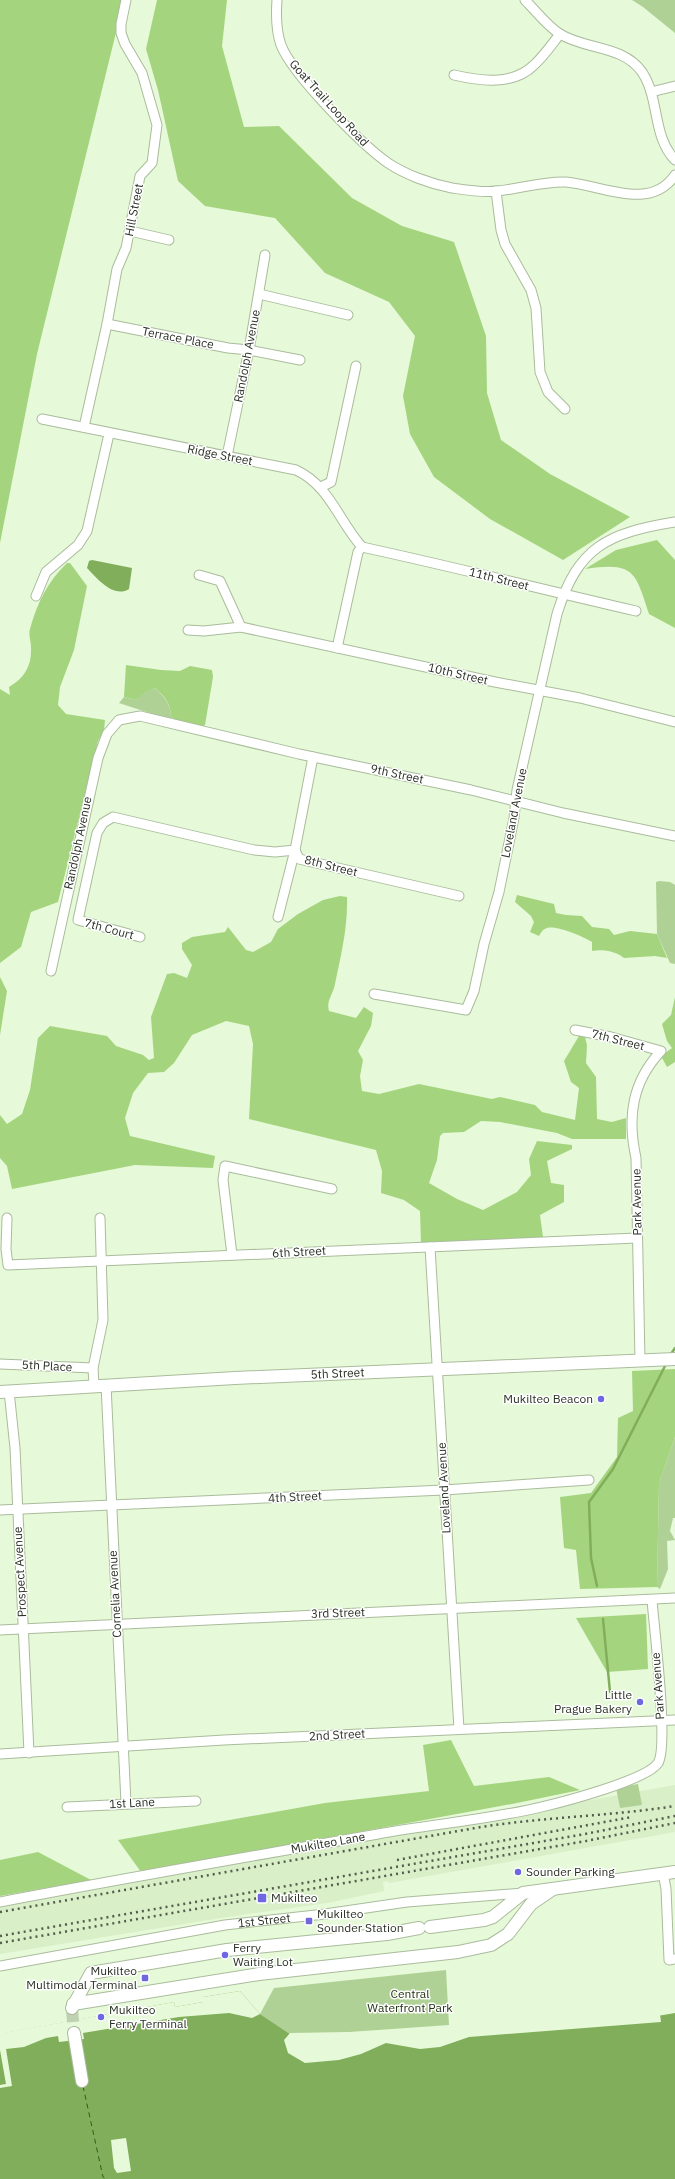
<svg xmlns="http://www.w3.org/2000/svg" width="675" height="2179" font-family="'IBM Plex Sans',sans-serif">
<rect width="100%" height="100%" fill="#e6f9d8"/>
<path fill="#d8efc8" d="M675,1785V1832L389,1883L388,1881L383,1882L384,1891L327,1903L227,1917L0,1954V1905Z"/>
<path fill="#afd195" d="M632,0H675V33L643,7Z
M155,688C164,697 170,702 171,716L177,722L119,703L124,697L136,700L143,693Z
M659,881L670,882L675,885V964L670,963L657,934L656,882Z
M675,1437V1518H673L670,1531L675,1540L667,1541L668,1569L660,1589L657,1587L659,1483Z
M638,1784L642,1805L620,1808L616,1788Z
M446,1970L449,2025L293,2036L260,2014L274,1988Z"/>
<path fill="#a5d47e" d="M0,0H124L37,354L0,543Z
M157,0H227L222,46L244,127L279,126L352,198L402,226L454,242L486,336L487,393L501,440L550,474L630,517L563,560L490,519L434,477L410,434L403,396L415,336L389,302L325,273L275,218L205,206L178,181L158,90L146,49Z
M657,540L675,560V628L649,614C635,571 634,562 585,569L616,550Z
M67,563H70L87,586L74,650L60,687L58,705L66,714L105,720L104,730L98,741L58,902L31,912L21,947L0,963V689L10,695L9,687C25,678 32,665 31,647C31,641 28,634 30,629C37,603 48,581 67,563Z
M126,665L161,670L180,671L190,666L212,670L213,677L205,725L201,727L177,722L171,716C170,702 165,697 155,688L144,693L136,700L124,697Z
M517,895L554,904L556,913L566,915L582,916L592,927L609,929L614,935L630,931L657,934L667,958L655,956L624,958C616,951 602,949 592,951V942C584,937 553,923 545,929C542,930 540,934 539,936L530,932L534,922L531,916L515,902Z
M340,896L347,897C348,927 341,955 335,984C333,995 326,1000 329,1011L356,1018L364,1007L373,1013L371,1026L358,1051L363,1060L360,1076L362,1091L379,1094L419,1084L492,1099L500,1097L535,1105L542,1112L575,1120L579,1088L571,1082L564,1061L579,1036L585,1037L587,1045L586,1063L596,1077L597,1119L612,1122L626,1118V1139H572L557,1133L500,1122L481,1121L464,1132L443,1133L440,1136L437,1160L429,1183L457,1199L483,1210L517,1192L531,1175L529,1159L537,1141L572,1145V1149L547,1161L551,1183L564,1185V1202L540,1215L543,1237L421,1243L420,1211L404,1200L381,1193L382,1171L376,1150L249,1119L253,1044L249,1026L226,1021L192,1035L174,1063L164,1072L148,1073L133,1093L125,1118L130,1136L215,1156L213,1168L135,1165L12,1189L7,1166L0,1158V1115L7,1124L22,1114L30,1090L38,1038L50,1026L107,1036L116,1046L143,1055L149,1060L154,1058L151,1017L167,974L174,973L187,978L192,965L182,949V943L192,937L225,932L228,927L246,950L253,952L271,942L278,929L298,914L323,900Z
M0,977L7,991L0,1035Z
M675,997V1062L667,1067L661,1056L672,1048L667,1041L662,1024L671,1015Z
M675,1369V1437L659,1483L657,1587L580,1589L576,1550L564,1548L560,1497L591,1493L617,1457L618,1418L633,1411L632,1371Z
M646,1614L648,1669L607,1672L576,1618Z
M451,1740L474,1786L549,1777L580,1790L517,1803L141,1872L118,1840L325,1803L429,1791L423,1745Z
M38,1852L91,1880L0,1896V1860Z"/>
<path fill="#81ae5a" d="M92,560L132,568L129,589C113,599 96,577 87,568L89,561Z
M240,1991L260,2014L293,2036L524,2031L605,2025L675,2013V2179H0V2034L174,2002L175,2007L203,2002V1997Z"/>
<path fill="#e6f9d8" d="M240,1991L260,2014L252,2018L229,2013L179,2017L83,2033L84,2039L59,2042L58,2036L46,2038L24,2047L6,2049L12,2086L0,2088V2085L6,2084L0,2050V2032L3,2031V2033L174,2002L175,2007L203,2002V1997Z
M660,2014L661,2022L469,2037L440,2047L420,2049L386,2043L361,2054L339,2060L305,2063L288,2053L284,2040L290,2033L524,2029L613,2023Z
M126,2138L131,2171L117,2173L114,2168L111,2140Z"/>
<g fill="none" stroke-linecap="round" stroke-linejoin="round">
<path stroke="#81ae5a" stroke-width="2.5" d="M671,1354L675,1348
M597,1586L591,1558L589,1502L613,1469L666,1364
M603,1619L610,1692"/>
<path stroke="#3a581d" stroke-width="1" stroke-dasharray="5 4" stroke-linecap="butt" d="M83,2086L103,2177L106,2179"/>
<path stroke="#c0d1b4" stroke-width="12" stroke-dasharray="12 6" stroke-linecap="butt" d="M72,2010L74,2033"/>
<defs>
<g id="minor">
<path d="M277,0C276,14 276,31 281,45C292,74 361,144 388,163C406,175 431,184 452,188C466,190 483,193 497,191C520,189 543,181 566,182C602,185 650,212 675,175"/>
<path d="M525,0C536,11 547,26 560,34C586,50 623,45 642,72C660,99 652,136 675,160"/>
<path d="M454,75C480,81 513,86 534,65C544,56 552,44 560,34"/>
<path d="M651,92L675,86"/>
<path d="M496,191L501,230L505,244L531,290L536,308L540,372L548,392L565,409"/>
<path d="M130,231L169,240"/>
<path d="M259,294L348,315"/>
<path d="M107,324L228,348L249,350L300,360"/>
<path d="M42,419L296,470C330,486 338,520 362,547"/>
<path d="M84,427L107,324L117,269L126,248L140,176L152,163L157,125L142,73L125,44L121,33V24L126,0"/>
<path d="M227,456L249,350L265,255"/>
<path d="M321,487L331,482L356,366"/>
<path d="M362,547C454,567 545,590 636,611"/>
<path d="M199,575L220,581L241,627"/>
<path d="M36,596L46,572L78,545L87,531L109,434"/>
<path d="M188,630L204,631L241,627L495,682L580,698L675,722"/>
<path d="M337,648L358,552L362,547"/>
<path d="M295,850L299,859L459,896"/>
<path d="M278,917L295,850L313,757"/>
<path d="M140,937L78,920L97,833L103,823L113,817L254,850L275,852L295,850"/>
<path d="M51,971L98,758L107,734L119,720L140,716L299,754L471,790L563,813L675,836"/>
<path d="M374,994L466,1010L474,991L484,944L499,892L514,818L517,790L557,614C578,546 608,533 675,522"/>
<path d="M575,1030L611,1037L661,1051C632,1082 627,1117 636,1158L640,1361"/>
<path d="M7,1218L6,1249L8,1265L637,1238"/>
<path d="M430,1247L459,1729"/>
<path d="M232,1255L223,1180L225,1166L332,1189"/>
<path d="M0,1364L93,1368"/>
<path d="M106,1385L126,1803"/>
<path d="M94,1386L93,1368L103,1320L100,1218"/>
<path d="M9,1391L15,1448L29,1753"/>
<path d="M0,1510L444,1490L589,1480"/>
<path d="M0,1630L675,1598"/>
<path d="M0,1754L224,1740L675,1720"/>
<path d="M67,1807L196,1801"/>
<path d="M663,1873L666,1889L669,1960L675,1959"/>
<path d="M0,1902C126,1878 252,1856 378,1834C432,1824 487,1820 541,1807C563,1802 647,1780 658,1763C669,1746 654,1627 652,1600"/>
<path id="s1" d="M0,1966L225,1925L325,1914L407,1902L523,1893"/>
</g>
<g id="major">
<path id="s2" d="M0,1392L235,1378L675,1359"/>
<path d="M430,1927L484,1920L493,1917L523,1893L675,1872"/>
<path d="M73,2004L259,1974L458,1952L491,1945L508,1934L531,1904L553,1889"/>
<path d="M72,2008L91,1973L227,1950L387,1934L419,1928"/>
<path d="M74,2033L82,2081"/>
</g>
</defs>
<use href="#minor" stroke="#aabc9c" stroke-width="11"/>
<use href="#major" stroke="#aabc9c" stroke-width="14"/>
<use href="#minor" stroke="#fff" stroke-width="9"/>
<use href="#major" stroke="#fff" stroke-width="12"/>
<path stroke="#535d4c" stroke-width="2.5" stroke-dasharray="2 4" stroke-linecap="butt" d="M397,1860L632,1817
M0,1912L481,1827C545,1817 611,1816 675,1806
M0,1936L585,1834L675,1816
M0,1943L586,1841L675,1823"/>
</g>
<g fill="#6e67e1" stroke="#fff" stroke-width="1.5">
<circle cx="601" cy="1399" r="4"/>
<circle cx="640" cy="1702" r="4"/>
<circle cx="518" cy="1872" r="4"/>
<rect x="257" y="1893" width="10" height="10" rx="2"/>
<rect x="305" y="1917" width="8" height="8" rx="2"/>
<circle cx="225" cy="1955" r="4"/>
<rect x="141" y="1974" width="8" height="8" rx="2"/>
<circle cx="101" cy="2017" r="4"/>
</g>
<g text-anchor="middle" stroke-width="3" stroke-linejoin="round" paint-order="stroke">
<g font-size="12" fill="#293024" stroke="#fff">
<text transform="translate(329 103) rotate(48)" y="4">Goat Trail Loop Road</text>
<text transform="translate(134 210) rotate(-79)" y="4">Hill Street</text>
<text transform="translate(178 338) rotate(11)" y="4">Terrace Place</text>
<text transform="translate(247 356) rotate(-79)" y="4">Randolph Avenue</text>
<text transform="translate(220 455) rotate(11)" y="4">Ridge Street</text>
<text transform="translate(499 579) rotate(14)" y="4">11th Street</text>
<text transform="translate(458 674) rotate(13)" y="4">10th Street</text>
<text transform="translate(397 774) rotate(12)" y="4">9th Street</text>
<text transform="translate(514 813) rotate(-79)" y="4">Loveland Avenue</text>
<text transform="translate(78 843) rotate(-78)" y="4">Randolph Avenue</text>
<text transform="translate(331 866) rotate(14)" y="4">8th Street</text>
<text transform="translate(109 929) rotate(15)" y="4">7th Court</text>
<text transform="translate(618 1040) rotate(14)" y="4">7th Street</text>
<text transform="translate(637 1202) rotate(-91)" y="4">Park Avenue</text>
<text transform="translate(299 1252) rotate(-3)" y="4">6th Street</text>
<text transform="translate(47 1366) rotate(3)" y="4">5th Place</text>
<text dy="4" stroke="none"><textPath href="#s2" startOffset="338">5th Street</textPath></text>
<text transform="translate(444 1488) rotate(-93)" y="4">Loveland Avenue</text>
<text transform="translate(295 1497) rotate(-3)" y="4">4th Street</text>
<text transform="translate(20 1572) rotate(-93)" y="4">Prospect Avenue</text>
<text transform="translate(115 1594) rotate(-93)" y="4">Cornelia Avenue</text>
<text transform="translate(338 1613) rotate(-2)" y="4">3rd Street</text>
<text transform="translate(658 1686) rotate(-94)" y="4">Park Avenue</text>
<text transform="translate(337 1735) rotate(-3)" y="4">2nd Street</text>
<text transform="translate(132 1803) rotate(-3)" y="4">1st Lane</text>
<text transform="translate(328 1843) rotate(-10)" y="4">Mukilteo Lane</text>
<text dy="4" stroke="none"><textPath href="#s1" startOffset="268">1st Street</textPath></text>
</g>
<g font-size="12" fill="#293024" stroke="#fff" text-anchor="start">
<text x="593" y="1403" text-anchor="end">Mukilteo Beacon</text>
<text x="632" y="1699" text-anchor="end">Little<tspan x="632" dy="14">Prague Bakery</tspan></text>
<text x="526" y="1876">Sounder Parking</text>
<text x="271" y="1902">Mukilteo</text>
<text x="317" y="1918">Mukilteo<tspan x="317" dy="14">Sounder Station</tspan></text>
<text x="233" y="1952">Ferry<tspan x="233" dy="14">Waiting Lot</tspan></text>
<text x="137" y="1975" text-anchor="end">Mukilteo<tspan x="137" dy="14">Multimodal Terminal</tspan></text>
<text x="109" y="2014">Mukilteo<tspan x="109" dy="14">Ferry Terminal</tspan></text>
</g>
<g font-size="12" fill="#213310" stroke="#fff">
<text x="410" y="1998">Central<tspan x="410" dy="14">Waterfront Park</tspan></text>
</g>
</g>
</svg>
